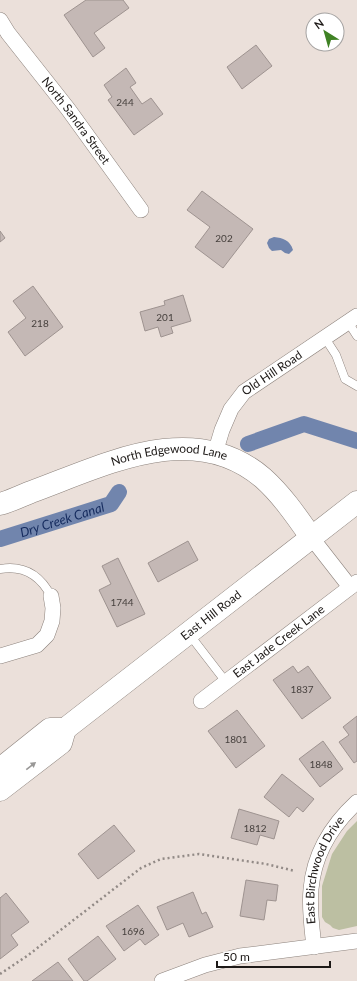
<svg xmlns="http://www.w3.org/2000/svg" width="357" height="981" font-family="Lato,sans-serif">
<rect width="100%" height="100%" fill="#ebe0da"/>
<path fill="#bcbfa2" d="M357,821V926L339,930L333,928L330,925L325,922L322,917V886L332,854L347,831Z"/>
<path fill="#7185ad" d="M274,237C283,238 290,240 293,250L289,254L285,253L281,250L272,251L269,248L267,243L269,239Z"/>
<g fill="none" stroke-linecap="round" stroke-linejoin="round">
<g stroke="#7185ad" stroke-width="16">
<path d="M248,444L304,424L357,441"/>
<path id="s1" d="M0,539L111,504L119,492"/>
</g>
</g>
<path fill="#c4b8b5" stroke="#9e9390" d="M86,0H123L129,8L94,33L105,48L93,57L64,15Z
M256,45L272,66L242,89L227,67Z
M126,68L136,83L130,87L142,104L151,98L163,114L134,135L108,100L112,97L104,85Z
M202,191L253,229L223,268L195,247L210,227L187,210Z
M0,231L5,238L0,242Z
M33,286L63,327L25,356L8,332L26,318L13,301Z
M183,295L191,321L171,327L173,333L161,337L158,327L145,331L140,312L165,305L164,301Z
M188,541L198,560L158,582L148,563Z
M118,558L145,614L117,627L99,590L111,584L102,566Z
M293,666L298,673L308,666L331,698L302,719L273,680Z
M237,710L265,746L236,768L208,731Z
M357,716V761L354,763L339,742L349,735L343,727Z
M323,741L343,769L320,787L299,759Z
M282,774L314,799L303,812L297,807L289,817L264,797Z
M239,809L279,821L274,839L260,835L257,845L231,838Z
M114,825L135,851L98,879L78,854Z
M246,880L278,885L276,901L267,900L264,920L240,916Z
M193,892L202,914L206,912L213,927L189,937L183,923L167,930L157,907Z
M6,893L29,922L11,935L18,945L0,959V898Z
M138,905L159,935L145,945L140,939L124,951L106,926Z
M98,936L116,959L87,981H84L68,959Z
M58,962L73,981H32Z"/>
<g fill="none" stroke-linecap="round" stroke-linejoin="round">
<defs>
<path id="lane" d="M348,322L357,336
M325,338L336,355L345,379L357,386
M0,569C23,565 40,575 51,596
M189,634L226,682"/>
<g id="street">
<path id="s2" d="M0,20L8,33L68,109L141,210"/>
<path id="s3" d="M215,453L222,430L231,409L244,392L357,316"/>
<path d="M311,537L350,587"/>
<path d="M0,656L37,645L47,635L52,621L53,608L51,596"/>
<path id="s4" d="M201,701L357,582"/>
<path id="s5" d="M314,947C312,928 309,908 311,889C314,854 332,825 357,802"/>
<path d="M162,981L205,965L240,956L357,941"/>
</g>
<g id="secondary">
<path id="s6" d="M0,504C11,501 21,496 31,492C105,465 193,418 263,478C282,495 297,517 311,537"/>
<path id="s7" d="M65,729L357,502"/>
<path d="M0,769L50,729H65L61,743L0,790"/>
</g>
</defs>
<use href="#lane" stroke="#8c827c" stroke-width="9"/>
<use href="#street" stroke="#8c827c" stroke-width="16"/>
<use href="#secondary" stroke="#8c827c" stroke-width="23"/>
<path stroke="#928a86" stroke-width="2.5" stroke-dasharray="2 3" stroke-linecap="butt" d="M0,974L27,956L141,868L161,859L199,854L266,864L295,871"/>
<use href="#lane" stroke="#fff" stroke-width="8"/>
<use href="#street" stroke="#fff" stroke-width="15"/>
<use href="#secondary" stroke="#fff" stroke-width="22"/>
</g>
<defs><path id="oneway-solid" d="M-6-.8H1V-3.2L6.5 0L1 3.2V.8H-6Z"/></defs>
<use fill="#999897" href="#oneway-solid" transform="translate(31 766) rotate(-38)"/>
<g text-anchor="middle" stroke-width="3" stroke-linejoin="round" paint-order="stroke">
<g font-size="10" fill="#47413e">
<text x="125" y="106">244</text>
<text x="224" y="242">202</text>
<text x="165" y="321">201</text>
<text x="40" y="327">218</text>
<text x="122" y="606">1744</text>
<text x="302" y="693">1837</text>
<text x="236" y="743">1801</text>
<text x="321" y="768">1848</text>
<text x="255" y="832">1812</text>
<text x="133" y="935">1696</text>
</g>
<g font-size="12" fill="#1d1917" stroke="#fff">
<text dy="4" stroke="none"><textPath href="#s2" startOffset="126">North Sandra Street</textPath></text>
<text dy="4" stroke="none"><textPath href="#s3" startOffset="102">Old Hill Road</textPath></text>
<text dy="4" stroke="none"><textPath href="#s6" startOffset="178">North Edgewood Lane</textPath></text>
<text dy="4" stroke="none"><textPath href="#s7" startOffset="185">East Hill Road</textPath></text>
<text dy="4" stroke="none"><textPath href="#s4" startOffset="98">East Jade Creek Lane</textPath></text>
<text dy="4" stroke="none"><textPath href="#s5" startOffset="80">East Birchwood Drive</textPath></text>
</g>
<g font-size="13" font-style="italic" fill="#142a5d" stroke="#fff">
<text dy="5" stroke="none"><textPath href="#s1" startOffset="65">Dry Creek Canal</textPath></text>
</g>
</g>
<g transform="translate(325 32) rotate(323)"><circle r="19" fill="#ffffff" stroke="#a5a3a2"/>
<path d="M0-3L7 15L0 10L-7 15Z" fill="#3f8224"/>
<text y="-6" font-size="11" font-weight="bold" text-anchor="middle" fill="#1d1917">N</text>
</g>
<path d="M217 961v6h113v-6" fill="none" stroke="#1d1917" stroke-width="2"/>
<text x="223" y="961" font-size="12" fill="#1d1917" stroke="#ffffff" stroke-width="3" paint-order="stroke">50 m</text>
</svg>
